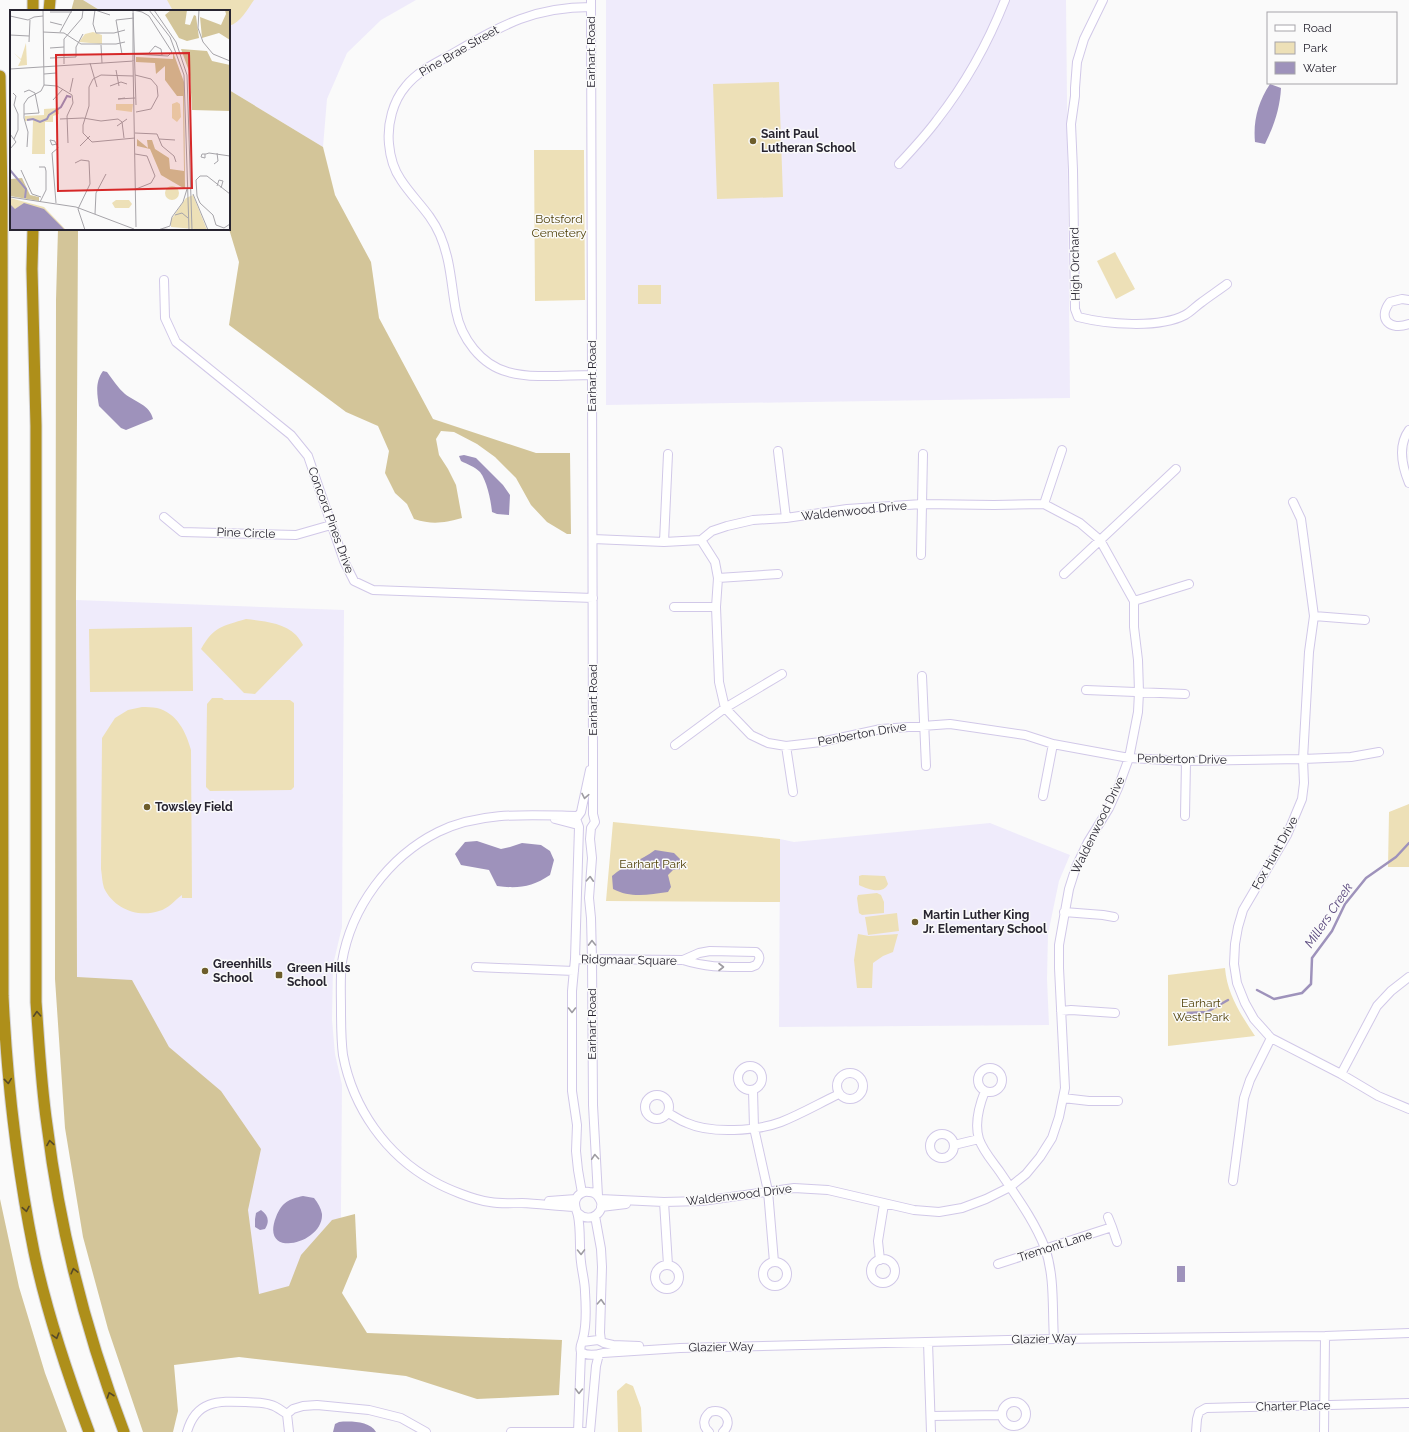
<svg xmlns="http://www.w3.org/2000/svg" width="1409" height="1432" font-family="Raleway,sans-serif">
<rect width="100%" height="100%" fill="#fafafa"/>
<path fill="#efebfb" d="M83,0H416L381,20L347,53L327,99L323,147L229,90V11H101Z
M606,0H1066L1070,398L606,405Z
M76,600L344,610L342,927L333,965L332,1020L335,1054L342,1085L340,1331L185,1321L77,977Z
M990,823L1070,855L1059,881L1048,934L1047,979L1049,1025L779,1027L780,839L794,842Z"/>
<path fill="#ede0b7" d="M167,0H254C247,10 241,22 229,26V11H176L172,9Z
M779,82L783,197L717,199L713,84Z
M534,150H584L585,300L535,301Z
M1115,252L1135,289L1116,299L1097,261Z
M638,285H661V304H638Z
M246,619C262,621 283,622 296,635C299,638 301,642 303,645L255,694L244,693L201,649C214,626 223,626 246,619Z
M192,627L193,691L90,692L89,629Z
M212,698H222L224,700H290L294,703V787L291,790L210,791L206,787L207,704Z
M142,707C147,707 152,707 157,708C177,713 186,732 191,750L192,898H182V895C175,900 168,909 159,911C138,918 114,909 104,888C102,882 102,875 101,869L102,738L115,718L128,710Z
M1409,804V867H1388L1389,812Z
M613,822L780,839V902L606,901Z
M862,875L885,876L888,884C883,895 867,889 859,885V876Z
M877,893L881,895L884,902V913L862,915L859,913L857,898L858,895Z
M897,913L899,931L868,935L865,917Z
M858,934L869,936L898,934L893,952L883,956L873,963L872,988H857L854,960Z
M1225,968C1227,994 1241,1015 1255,1036L1168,1046V975Z
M626,1383L633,1386L641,1408L642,1432H618L617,1391Z"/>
<path fill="#d3c599" d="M74,0H83L101,11H71Z
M229,90L323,147L335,195L371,262L379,318L433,419L536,453H570L571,534H567L547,522L531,505L516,478L495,457L477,444L454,432L441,431L436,439L439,455L448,469L456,485L462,518C443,523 433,525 414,519L407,504L395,493L385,473L389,451L378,426L346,412L229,325L239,262L229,229Z
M58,229H78L76,600L77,977L132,980L169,1047L221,1091L261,1149L248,1210L259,1294L289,1286L301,1255L332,1220L355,1214L357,1257L342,1293L367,1333L562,1340L559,1395L477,1399L406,1376L239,1357L174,1365L178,1411L173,1432H143L108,1329L83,1237L65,1128L55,979L56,300Z
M0,1199L19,1287L45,1373L67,1432H0Z"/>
<path fill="#9e92bb" d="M1270,84L1281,88C1280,108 1274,126 1265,144L1255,142C1253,121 1258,102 1270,84Z
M103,371L107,372C113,380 118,388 125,394C135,402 150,405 153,419L126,430L121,428L99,406C97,394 95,382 103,371Z
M464,455L476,458L503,485L510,495L509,515L497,514L492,512C491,501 487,481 480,472C475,467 467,464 461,461L459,456Z
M477,841L501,849L510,847L522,843L541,845L550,851L554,860L550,875C532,887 518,889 497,886L489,870L461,865L455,854L465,842Z
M655,850L674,853L682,861L681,869L673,870L668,875L671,887L668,892C648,895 630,898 613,889L612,876C625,864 641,861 655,850Z
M303,1196L314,1198C318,1203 321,1208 322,1214C324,1244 259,1260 276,1217C282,1202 289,1199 303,1196Z
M261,1210C268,1215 270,1221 265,1229L260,1230L255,1227V1219L256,1213Z
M1177,1266H1185V1282H1177Z
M339,1422C350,1421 370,1421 376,1432H333L335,1424Z"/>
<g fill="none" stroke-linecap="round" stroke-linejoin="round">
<path stroke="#9e92bb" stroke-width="2.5" d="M1257,990L1274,999L1302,993L1311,984L1312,958L1332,931L1345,904L1366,878L1396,857L1409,843
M1180,1016L1186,1013L1207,1012L1228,1000"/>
<defs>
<path id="minor" d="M591,0L593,753V814L595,822L591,828L590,839L592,858L589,898L591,918L592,959L593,1105L598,1196
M1103,0L1084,39L1077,62L1075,88V96L1071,124L1073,170L1075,309L1078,317C1106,324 1158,329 1185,315C1191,312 1196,306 1202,302C1210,296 1219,290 1227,284
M591,7C532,7 501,26 452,54C436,63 418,71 406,86C393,101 387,124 389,144C390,156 394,170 401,180C414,200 430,212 440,235C451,261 451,285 456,311C461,338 481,365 508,372C533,379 566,375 592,375
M899,164C912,150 926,135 937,120C966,83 988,43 1005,0
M164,280L165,318L176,342L291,435L308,456L344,561L354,581L373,590L593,598
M1409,300L1402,299L1390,302C1377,319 1390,331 1409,324
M1409,430C1398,445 1402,466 1409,483
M778,451L786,518
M1293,502L1301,519L1314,616L1309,652L1303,759L1304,783L1302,799L1287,835L1243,910L1238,927L1235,944L1234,964L1237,983L1245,1003L1254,1019L1271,1038L1341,1074L1378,1096L1409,1109
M1044,504L1062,450
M164,517L182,532L296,535L331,525
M593,539L664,542L701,540L712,531L727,526L753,520L786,518L847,509L922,504L994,505L1044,504L1080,523L1100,540L1134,601V627L1138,660L1139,692L1138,712L1129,758L1118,788L1109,808L1088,842L1076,867L1069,889L1059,945V968L1065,1088L1059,1117L1052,1138L1040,1157L1026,1174L1010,1187L986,1199L962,1208L939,1212L914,1210L828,1190L794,1188L702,1201L664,1202L600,1199
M701,540L715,562L718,578L716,607L719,682L725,708L751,735L768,743L786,746L821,742L881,729L950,724L1025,735L1053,744L1129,758L1186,761L1303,759L1351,757L1379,752
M664,542L668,454
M921,555L923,454
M1064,574L1176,469
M718,578L778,574
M1134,601L1189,584
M674,607H716
M1314,616L1365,620
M922,676L926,766
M1086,690L1185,694
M675,745L725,708L782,674
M786,746L793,792
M1043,796L1053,744
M1185,816L1186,761
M555,819L578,825
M1064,912L1103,915L1114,917
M575,959L683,960C708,968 726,967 751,967L756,965C760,960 761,956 756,952L710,951L699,953L683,960
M476,967L574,971
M1061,1011L1071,1010L1115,1013
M738 1078a12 12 0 1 1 24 0a12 12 0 1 1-24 0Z
M978 1080a12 12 0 1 1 24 0a12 12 0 1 1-24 0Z
M837 1086a13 13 0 1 1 26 0a13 13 0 1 1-26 0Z
M1341,1074L1377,1006L1391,991L1409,977
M753,1090L754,1128L768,1191L774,1262
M985,1091C979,1106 974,1123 979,1139C983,1151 993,1162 1000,1172C1016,1196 1034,1220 1045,1248C1055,1277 1052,1309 1054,1339
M645 1107a12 12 0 1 1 24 0a12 12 0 1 1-24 0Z
M1063,1098L1089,1101H1118
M668,1113C674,1116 681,1121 687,1123C711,1134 757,1131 781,1122C801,1114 820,1103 839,1094
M930 1146a12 12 0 1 1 24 0a12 12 0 1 1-24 0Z
M954,1145L979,1139
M1233,1181L1244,1098L1250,1080L1271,1038
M582,1193L578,1170L576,1151L577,1125L572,1091V991L575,959L579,827L576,819L581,812L590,770
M549,1201L576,1199
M664,1202L668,1265
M575,1207C557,1206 540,1204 522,1203C511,1203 500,1204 490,1202C474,1200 447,1189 433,1181C386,1155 353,1108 343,1055C341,1040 341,1024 341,1009C341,993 340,978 342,962C351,908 388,857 438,832C481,811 530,815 577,816
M601,1207L626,1204
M595,1216L601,1249L602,1267L600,1333L601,1341
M1108,1217L1112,1227
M871 1271a12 12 0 1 1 24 0a12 12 0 1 1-24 0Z
M880,1260L878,1241L884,1204
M763 1274a12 12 0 1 1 24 0a12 12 0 1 1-24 0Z
M998,1264L1112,1227L1117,1242
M655 1277a12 12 0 1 1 24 0a12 12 0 1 1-24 0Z
M582,1342L598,1340L604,1343
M928,1342L931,1432
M604,1343L613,1345L639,1346
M581,1352C587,1356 596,1355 603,1353L680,1348L1054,1339L1325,1336L1409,1333
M1002 1414a12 12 0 1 1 24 0a12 12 0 1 1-24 0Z
M287,1414L293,1409L303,1406L317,1405L369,1410L401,1418L426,1432
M287,1414L289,1432
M931,1416L1002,1415
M187,1432C196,1400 218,1401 246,1402C254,1403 263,1402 271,1405C276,1406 282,1411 287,1414
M511,1432H590
M578,1432L581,1352C579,1346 582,1344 583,1338C587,1324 586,1307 585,1292C585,1282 582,1272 581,1262C579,1247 581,1231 578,1216C577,1210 573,1205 576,1199C578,1194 584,1191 589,1192C593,1192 597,1194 599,1198C608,1211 590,1225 578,1213
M590,1432L596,1366L599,1354
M709,1432C702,1426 703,1418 710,1412C724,1407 734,1422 723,1432
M1196,1432L1197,1419L1199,1412L1206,1408L1409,1403
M1324,1432L1325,1336"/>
<path id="highway" d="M33,0V11
M49,11L50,0
M0,76L2,200L3,996C7,1082 17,1168 34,1252C47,1314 67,1373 89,1432
M33,229L32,269L36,426V1002C39,1043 41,1084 47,1125C60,1230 86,1333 124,1432"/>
</defs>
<use href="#minor" stroke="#d1c8e8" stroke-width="10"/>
<use href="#highway" stroke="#d4d3d6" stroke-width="13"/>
<use href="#minor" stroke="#fff" stroke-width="8"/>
<use href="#highway" stroke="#ae8f1a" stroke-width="11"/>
</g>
<defs><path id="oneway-chevron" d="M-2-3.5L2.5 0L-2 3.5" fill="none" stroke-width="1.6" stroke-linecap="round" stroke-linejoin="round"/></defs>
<g stroke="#9e9ca2">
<use href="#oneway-chevron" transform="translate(585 796) rotate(101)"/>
<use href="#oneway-chevron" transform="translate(590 879) rotate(-87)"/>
<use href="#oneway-chevron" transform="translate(592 943) rotate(-91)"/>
<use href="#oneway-chevron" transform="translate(721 967)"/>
<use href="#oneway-chevron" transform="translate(572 1010) rotate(90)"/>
<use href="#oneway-chevron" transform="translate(595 1157) rotate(-94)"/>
<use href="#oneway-chevron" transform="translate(581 1252) rotate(89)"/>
<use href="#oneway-chevron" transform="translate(601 1302) rotate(-87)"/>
<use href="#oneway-chevron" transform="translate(579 1391) rotate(91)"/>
</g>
<g stroke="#564928">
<use href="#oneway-chevron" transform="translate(37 1014) rotate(-93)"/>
<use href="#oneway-chevron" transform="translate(8 1081) rotate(84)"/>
<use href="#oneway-chevron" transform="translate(50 1143) rotate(-99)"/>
<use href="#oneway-chevron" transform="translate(26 1209) rotate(79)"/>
<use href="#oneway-chevron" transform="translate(74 1271) rotate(-104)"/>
<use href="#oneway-chevron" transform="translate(56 1336) rotate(74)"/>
<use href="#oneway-chevron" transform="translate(110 1395) rotate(-109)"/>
</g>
<g fill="#6d5d2b" stroke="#fafafa" stroke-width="1.5">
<circle cx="753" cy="141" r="4"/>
<circle cx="147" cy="807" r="4"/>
<circle cx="915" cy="922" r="4"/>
<circle cx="205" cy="971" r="4"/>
<rect x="275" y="971" width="8" height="8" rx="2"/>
</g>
<g text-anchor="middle" stroke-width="3" stroke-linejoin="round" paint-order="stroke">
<g font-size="12" fill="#272430" stroke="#fafafa">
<text transform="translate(459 51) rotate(-30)" y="4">Pine Brae Street</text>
<text transform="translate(591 52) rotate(-90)" y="4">Earhart Road</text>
<text transform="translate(1075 264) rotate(-91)" y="4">High Orchard</text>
<text transform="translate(592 376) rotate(-90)" y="4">Earhart Road</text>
<text transform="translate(854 511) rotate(-6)" y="4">Waldenwood Drive</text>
<text transform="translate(331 520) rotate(70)" y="4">Concord Pines Drive</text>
<text transform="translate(246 533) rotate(2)" y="4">Pine Circle</text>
<text transform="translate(593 700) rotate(-90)" y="4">Earhart Road</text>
<text transform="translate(862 734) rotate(-10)" y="4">Penberton Drive</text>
<text transform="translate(1182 759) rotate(1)" y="4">Penberton Drive</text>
<text transform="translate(1098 825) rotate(-64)" y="4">Waldenwood Drive</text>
<text transform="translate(1275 853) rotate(-61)" y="4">Fox Hunt Drive</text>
<text transform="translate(629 960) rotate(1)" y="4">Ridgmaar Square</text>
<text transform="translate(592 1024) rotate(-90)" y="4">Earhart Road</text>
<text transform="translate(739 1195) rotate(-7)" y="4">Waldenwood Drive</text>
<text transform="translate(1055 1246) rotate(-18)" y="4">Tremont Lane</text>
<text transform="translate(1044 1339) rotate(-1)" y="4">Glazier Way</text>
<text transform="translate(721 1347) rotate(-1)" y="4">Glazier Way</text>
<text transform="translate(1293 1406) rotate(-1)" y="4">Charter Place</text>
</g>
<g font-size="12" font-weight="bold" fill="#272430" stroke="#fafafa" text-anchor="start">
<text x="761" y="138">Saint Paul<tspan x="761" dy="14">Lutheran School</tspan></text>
<text x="155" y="811">Towsley Field</text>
<text x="923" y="919">Martin Luther King<tspan x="923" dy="14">Jr. Elementary School</tspan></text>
<text x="213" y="968">Greenhills<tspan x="213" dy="14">School</tspan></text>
<text x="287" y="972">Green Hills<tspan x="287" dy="14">School</tspan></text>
</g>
<g font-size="12" fill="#51420a" stroke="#fafafa">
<text x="559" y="223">Botsford<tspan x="559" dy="14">Cemetery</tspan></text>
<text x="653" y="868">Earhart Park</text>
<text x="1201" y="1007">Earhart<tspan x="1201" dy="14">West Park</tspan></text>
</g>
<g font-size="13" font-style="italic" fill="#55437a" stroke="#fafafa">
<text transform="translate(1328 915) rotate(-56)" y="5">Millers Creek</text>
</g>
</g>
<g transform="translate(10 10)">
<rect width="220" height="220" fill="#fafafa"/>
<path d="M83,22L92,25V34L69,32L75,24ZM16,33L17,55L8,56L11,50L4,43L11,49ZM167,92L170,94L171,107L167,112L162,108V94ZM106,94H123L122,102L106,100ZM49,98V104L43,106V112H35V144H22L23,110L15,111V106L34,105V99ZM155 183a7 7 0 1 1 14 0a7 7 0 1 1-14 0ZM183,185L197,220L161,217V210L176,188ZM0,188L34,197L56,220H0ZM106,190H119L122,194L119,198H105L102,193Z" fill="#ede0b7"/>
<path d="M161,0H177L175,14L180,15L184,5L186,6L189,28L177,31L169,28L155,5ZM215,0H220V30L209,23L192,28L190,7L211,15L216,4ZM171,39L197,41L202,51L220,55V101L182,100L180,64ZM163,42L174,72L175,179L151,165L140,139L127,136V129L138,138L137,130H142L145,139L159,148L160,159L174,161L173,86H167L155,70V56L146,64L145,53L126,52V47L163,49ZM0,147L1,169L12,168L20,185L29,187V191L0,186Z" fill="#d3c599"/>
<path d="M14,193L34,199L55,220H0V194L5,199Z" fill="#9e92bb"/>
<path fill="none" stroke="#9e92bb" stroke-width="2" d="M17,110L23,109L30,112L37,109L39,105L51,97L57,86L61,87M0,160L16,179L15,188"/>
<path fill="none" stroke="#a6a4a9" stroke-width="1" d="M85,0L83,14L86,23H104L115,20M85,0L100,5M123,0L126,95M123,0L132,2L139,6L162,42L158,46L124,44M139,0L160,27L174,65L179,220M144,0L166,32L177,65L182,220M189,0L188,18L193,32L203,44L220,51M40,2H62M123,3V51M0,6L18,10L24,7L33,6M40,12L52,15M33,22L54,23L71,34H106L115,32M50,22L62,0M0,25L19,26M19,32L20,10M91,35L92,53M40,38L54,37M139,43L145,36L151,39L152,45M112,44L106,10L124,8M40,48L66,47V37L73,24M123,52L126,217M80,53L87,77M54,54V29L72,8L73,0M0,59L124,51M106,60L109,76M34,64L46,63M125,65L141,69L147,76L148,86L141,99L126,102M123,66L91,65L83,69L79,77V96L73,115V123L82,132L125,128M34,75L47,76L62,85L63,93L57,106L58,133M100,76L111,72L117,74M60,82L63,68M3,83L6,86L4,95L8,104V120L4,129M115,88L108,89L125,88M43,90L53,79M14,104L29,103L25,83L19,80L14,82M50,109L73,108L91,111L108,109L112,112L114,128M107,116L117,109M125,123L147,124L152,136L164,146L166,152M0,124L6,132L0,139M149,129L165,130M70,136L80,126M17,137L18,122L14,108V94L18,88L31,81L34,75L33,0M125,144L137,146L145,166L141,173L126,179M195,144V148L191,147L192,144H196L199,143L220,146M65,153L71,150L79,151L80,174L68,199L75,220M204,154L208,151L207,143M29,157H35L36,161V180L30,192M11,160L22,184L31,187M207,176L209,170L213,171L211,178M183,184L198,220M220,184L197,166H190L186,170L187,186L190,193L203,205L206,215L214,218L220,214M0,187L66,197L124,219M46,193L42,143L48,138L47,135L45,132V131L40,130L42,135L47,134M85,204L86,183L96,164M165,205L172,203L178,208M152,219L165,220M128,220H150M148,220L160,216L162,207L173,192L177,179"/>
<path fill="#d62828" fill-opacity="0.15" stroke="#d62828" stroke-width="2" d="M179,43L182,178L48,181L46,45Z"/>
<rect width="220" height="220" fill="none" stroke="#272430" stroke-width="2"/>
</g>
<rect x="1267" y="12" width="130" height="72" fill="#fafafa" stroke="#a6a4a9"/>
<rect x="1275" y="25" width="20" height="6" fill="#ffffff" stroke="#a6a4a9"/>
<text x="1303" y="32" font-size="12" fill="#272430">Road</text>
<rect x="1275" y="42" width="20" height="12" fill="#ede0b7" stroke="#a6a4a9"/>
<text x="1303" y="52" font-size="12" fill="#272430">Park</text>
<rect x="1275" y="62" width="20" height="12" fill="#9e92bb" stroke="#a6a4a9"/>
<text x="1303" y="72" font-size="12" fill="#272430">Water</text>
</svg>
